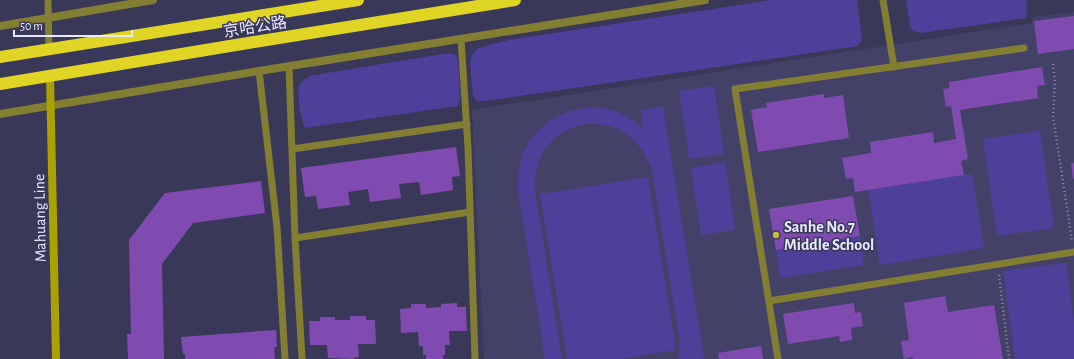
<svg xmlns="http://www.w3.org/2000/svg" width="1074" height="359" font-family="'Alegreya Sans','Noto Sans SC',sans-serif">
<rect width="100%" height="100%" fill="#3a3859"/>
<path fill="#444169" d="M1074,12V359H484L472,110L1032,23V17Z"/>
<path fill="#4e409a" d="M772,0H857L862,39L858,46L486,101H477L473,95L470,62L472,55L478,48L509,40Z
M906,0H1027C1025,6 1028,12 1026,18L921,33L913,31L910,26Z
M449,53L456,55L458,61L460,98L458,106L305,128C301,121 297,96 299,88C300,82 305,79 309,76Z
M714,86L724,154L689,159L679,91Z
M663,106L704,359H679L680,343L652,172C631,97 530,114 535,191L562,359H545L518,190C518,181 518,172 520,163C529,127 566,104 602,108C618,110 631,118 643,128L641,110Z
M1040,131L1054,228L997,236L983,139Z
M725,162L735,230L701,235L691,168Z
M972,174L984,248L880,265L868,190Z
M648,177L676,350L620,359H567L540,194Z
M860,236L864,265L780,278L776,250Z
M1066,263L1074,322V359H1015L1003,271Z"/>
<path fill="#804bb0" d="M1074,16V49L1038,54L1034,21Z
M1042,67L1045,85L1037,86L1038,98L960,110L968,159L961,161L964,175L855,192L853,178L846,179L842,158L871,153L870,142L933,132L934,143L956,139L951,106L946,107L943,89L949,88V82Z
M824,94V98L843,95L849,138L758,152L751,110L767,107L766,103Z
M456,147L460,176L452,177L453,190L421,195L419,182L399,184L401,198L370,202L368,189L348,192L350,205L318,209L316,196L305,197L301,168Z
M1071,163H1074V179H1073Z
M261,181L265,213L193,223L162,264L164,359H128L127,334H131L129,240L165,193Z
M853,196L860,236L776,250L769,209Z
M945,296L948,312L994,305L1003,359H913L912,357L904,359L901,341L909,340L904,303Z
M457,303V307H466L467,331H449L450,345H445V355H443V359H426V355H423V346H419L418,332L401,333L400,309L411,308V304H426V308L441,307V304Z
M854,303L855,313L861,312L863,326L851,328L852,340L840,342L839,336L788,344L783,314Z
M350,316H366V320H375L376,344H358L359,357L354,358V359L328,358L327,345H310L309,321H320V317H335V320H350Z
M276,330L277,347H274L275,359H185V354H183L181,337Z
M761,346L763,359H719L718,353Z"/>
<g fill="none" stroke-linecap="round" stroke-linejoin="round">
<path stroke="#8e8da8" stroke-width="2.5" stroke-dasharray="1 3" stroke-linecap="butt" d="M1053,64L1055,81L1053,116L1072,241
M999,275L1009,359"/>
<path stroke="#837e31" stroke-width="7" d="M48,0L49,50
M883,0L894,67
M461,39L468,148L475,359
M289,66L295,238L302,359
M259,71L277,227L285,359
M292,149L467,124
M295,238L470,212
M769,301L1074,252
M778,359L735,89L1024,48"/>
<path stroke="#837e31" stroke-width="8" d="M0,26L153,0
M0,114L259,71L705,0"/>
<path stroke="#aaa200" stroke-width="8" d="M50,76L56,359"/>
<path stroke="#e0d525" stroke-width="12" d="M0,57L358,0
M0,84L254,42L515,0"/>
</g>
<circle fill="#c4bc3e" stroke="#3a3859" stroke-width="1.5" cx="776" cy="235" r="4"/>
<g text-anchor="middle" stroke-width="3" stroke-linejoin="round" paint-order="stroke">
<g font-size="16" fill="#e8e8fe" stroke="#3a3859">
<text transform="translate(255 26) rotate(-9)" y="6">京哈公路</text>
<text transform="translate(39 218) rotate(-91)" y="6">Mahuang Line</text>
</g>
<g font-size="16" font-weight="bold" fill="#e8e8fe" stroke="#3a3859" text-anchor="start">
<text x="784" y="232">Sanhe No.7<tspan x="784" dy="18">Middle School</tspan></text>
</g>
</g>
<path d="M14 30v6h118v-6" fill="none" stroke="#e8e8fe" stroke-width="2"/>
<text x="20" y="30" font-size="12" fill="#e8e8fe" stroke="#3a3859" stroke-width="3" paint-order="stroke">50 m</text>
</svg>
